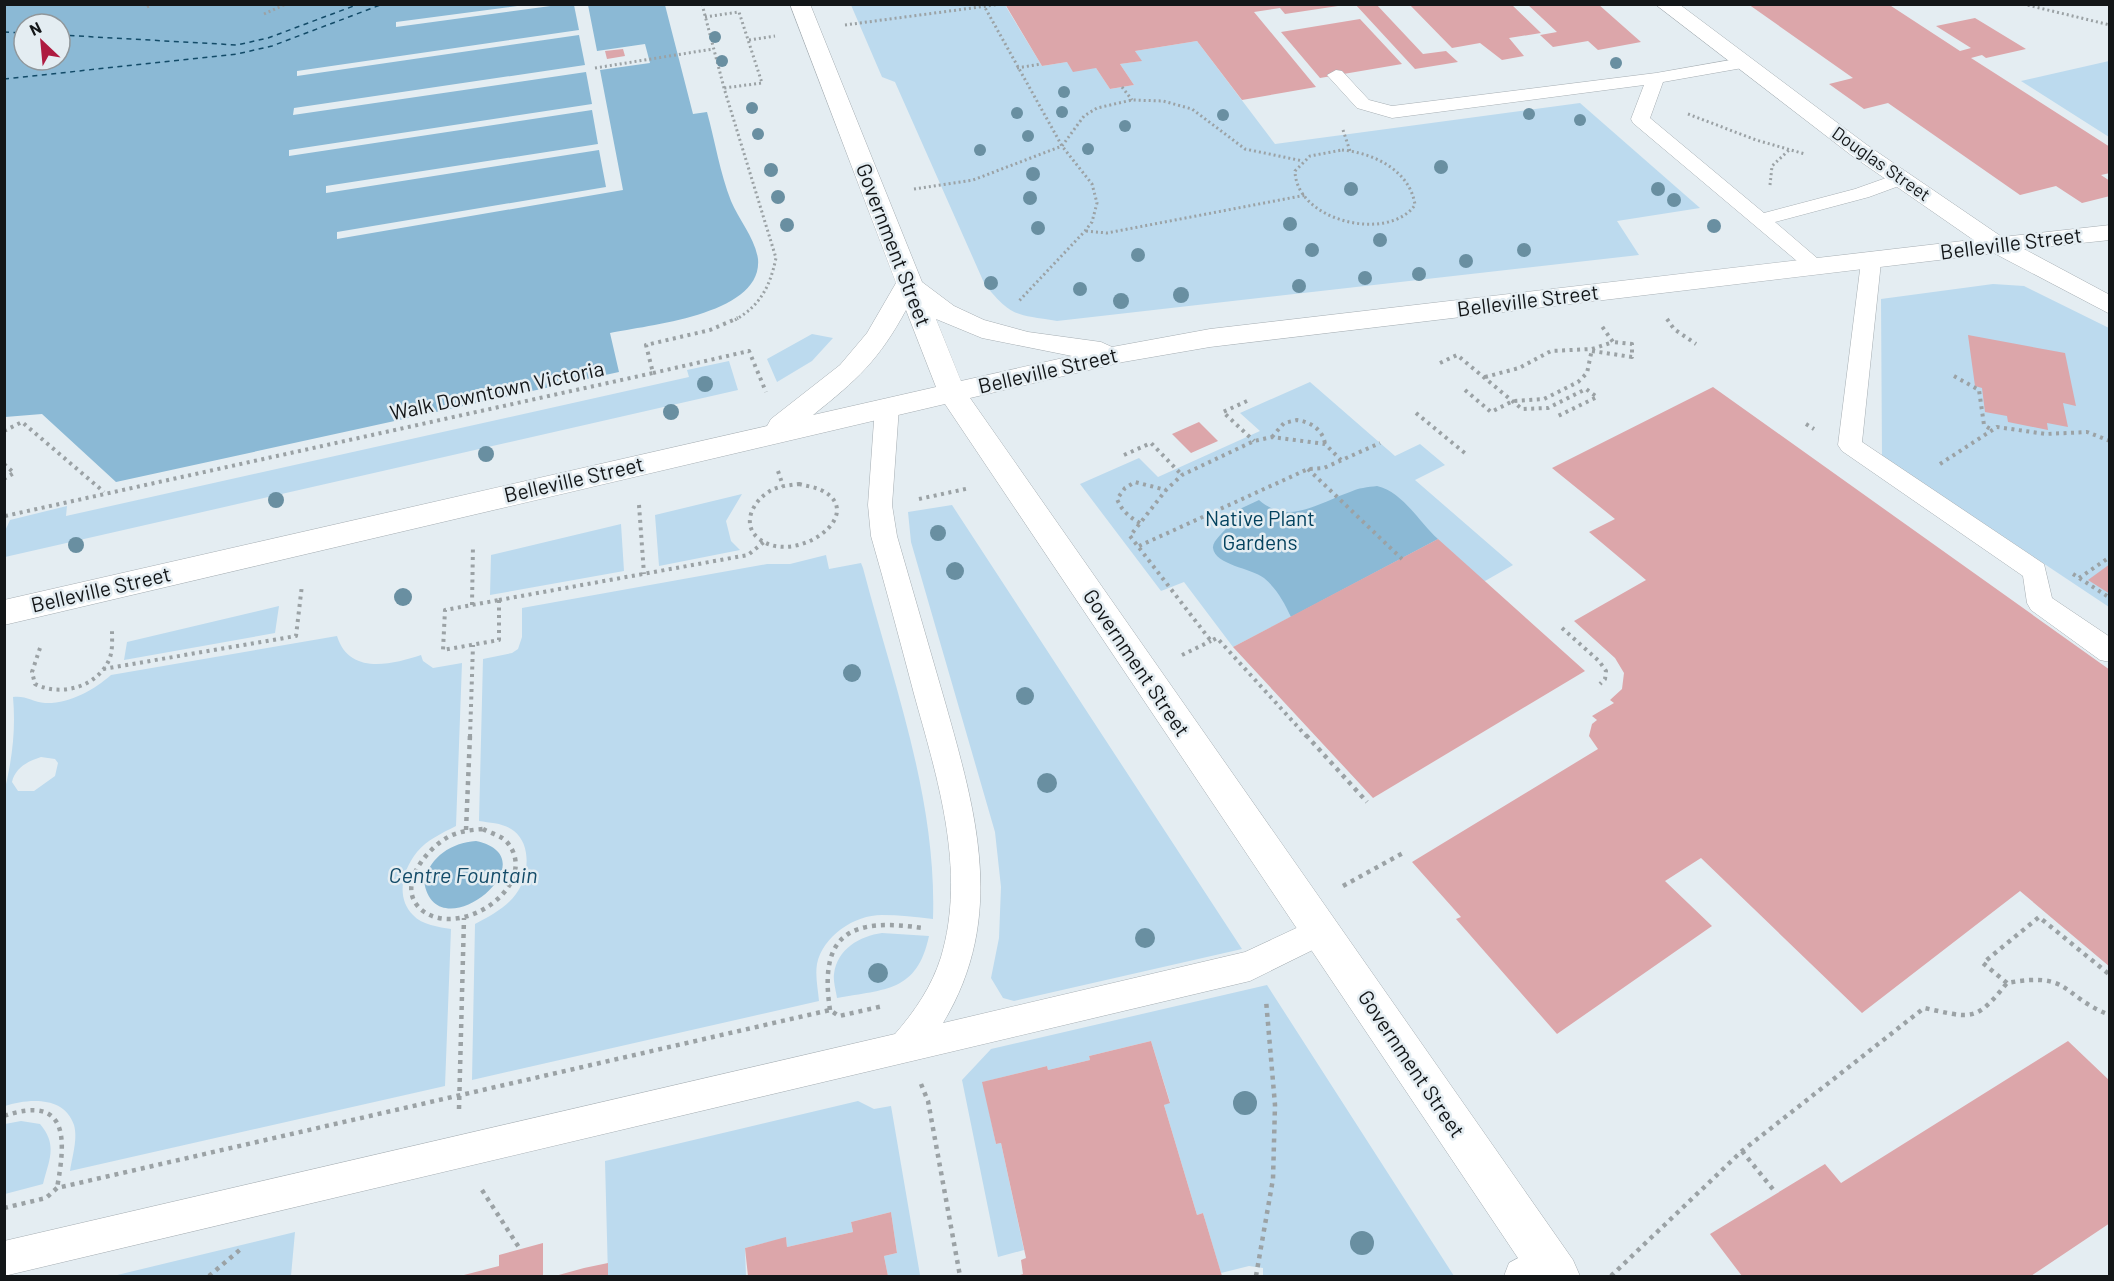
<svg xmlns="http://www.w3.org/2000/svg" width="2114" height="1281" font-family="Barlow,sans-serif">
<rect width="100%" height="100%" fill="#e4edf2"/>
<path fill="#bcdaee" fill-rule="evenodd" d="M851,5H1005L1042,66L1067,62L1096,68L1110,89L1134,85L1120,64L1141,61L1135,51L1197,41L1275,144L1580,103L1700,208L1617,221L1639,255L1057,321C1016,314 1013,318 985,285L895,82L882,77Z
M2109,61V137L2021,81Z
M1993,284L2024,286L2109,328V607L1882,456L1881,299Z
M812,334L833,338L812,361L777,382L767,359Z
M729,361L738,390L5,557V531L10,520L67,506L66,516L689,377L687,370Z
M1310,382L1395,456L1420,444L1445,465L1415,480L1513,565L1485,581L1402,559L1233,647L1184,582L1161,591L1080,484L1139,458L1158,477L1260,431L1240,413Z
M742,494L726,521L731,541L740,550L659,566L655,515Z
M952,505L1242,949L1014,1001L1003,998L991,978L999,938L1001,887L995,832L911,542L908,512Z
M621,524L624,571L490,595L491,555Z
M826,555L829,569L861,563L863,568C893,683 937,798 933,919C916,917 899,915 882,915C854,915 823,936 817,964C815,976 818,989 819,1001L472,1080L475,924C490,916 506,908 516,894C529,877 532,845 514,831C504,823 491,823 479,821L483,659L512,653L518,649L522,637V608L767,564H790Z
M279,606L275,633L124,660L127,642Z
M337,636C349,675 391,665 421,655L423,661L433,668L462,663L456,826C442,833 427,840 417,852C403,869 395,897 413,915C422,925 439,927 451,929L445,1086L70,1171C72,1157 78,1139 74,1125C64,1095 27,1099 5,1106L4,793C12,760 16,731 13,697C25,695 33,702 45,703C69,704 94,690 111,675ZM41,757L55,759L58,763L55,776L34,791H18L12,782C15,768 28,761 41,757Z
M882,933L929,936C917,992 886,989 837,998C836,991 833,981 834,974C837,949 860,936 882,933Z
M1267,985L1454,1276H1263V1268L1249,1266L1221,1273L1203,1213L1197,1215L1164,1105L1170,1102L1151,1041L1089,1056L1090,1060L1048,1070L1047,1066L983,1082L996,1144L1001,1143L1024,1250L998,1257L962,1080L991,1049Z
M858,1101L874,1109L891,1106L920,1275L888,1276L884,1256L897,1253L891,1212L851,1222L853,1232L787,1247L786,1238L745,1248L746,1276H608L605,1161Z
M21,1121L40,1124C58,1145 49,1160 43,1184L5,1194V1124Z
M295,1232L291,1276H113Z"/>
<path fill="#8bb9d5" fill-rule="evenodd" d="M5,5H665L693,114L707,112C715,141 720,173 731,201C739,220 755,238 758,259C763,315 648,325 610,333L619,372L116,482L42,414L5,417ZM24,24H60V60H24Z
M1377,486C1403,492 1419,522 1438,539L1291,617C1284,602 1277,589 1264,578C1251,568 1215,565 1213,548C1212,541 1225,531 1229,525L1227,515L1259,500C1289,526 1318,503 1350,492C1358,488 1368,487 1377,486Z
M476,841C555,858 435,955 424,881C431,856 451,843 476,841Z"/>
<path fill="#e4edf2" d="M525,5H558L396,27V22Z
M574,5H588L597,51L645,44L650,63L600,70L623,190L337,239V232L606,187L599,150L326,193V186L598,144L592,110L289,156V150L592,104L586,72L293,115L294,108L585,65L579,35L297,76V71L579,30Z"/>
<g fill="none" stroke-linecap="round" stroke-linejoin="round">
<path stroke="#134b68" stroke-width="1.5" stroke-dasharray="5 4.5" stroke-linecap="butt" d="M4,32L24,33
M60,35L237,45L268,38L359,4
M4,79L237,54L272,46L383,4"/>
</g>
<path fill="#dca6aa" d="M1005,4H1338V6L1285,14L1280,8L1254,12L1316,87L1242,100L1197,41L1135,51L1142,61L1120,64L1134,85L1110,89L1096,68L1073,72L1067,62L1042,66Z
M1355,4H1376L1423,54L1446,51L1458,62L1415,69Z
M1409,4H1511L1541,33L1509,38L1524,56L1502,60L1480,43L1452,48Z
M1527,4H1598L1641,42L1598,50L1588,41L1553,47L1540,35L1557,32Z
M1748,4H1888L1960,51L1971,48L1936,26L1975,18L2026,49L1986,58L1982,55L1971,58L2110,147V173L2101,175L2110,181V196L2082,203L2056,186L2020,195L1888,103L1864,109L1829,84L1853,78Z
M1360,19L1402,64L1320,78L1281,32Z
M623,49L625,56L607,59L605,51Z
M1968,335L2065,353L2076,406L2063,403L2068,427L2047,423L2048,430L2008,422L2007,416L1985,412L1982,388L1975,386Z
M1713,387L2110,670V967L2020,891L1862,1013L1701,858L1665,881L1712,926L1557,1034L1456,919L1461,917L1412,862L1598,749L1589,736L1592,724L1597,720L1592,716L1614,703L1610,700L1622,689L1624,673L1615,658L1574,621L1646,580L1589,532L1615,519L1552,468Z
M1199,422L1218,441L1191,453L1172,434Z
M1438,539L1585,671L1373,798L1233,647Z
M2110,564V594L2088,580Z
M1151,1041L1170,1103L1164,1105L1197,1215L1203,1213L1222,1276H1017L1023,1274L1021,1260L1026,1258L1001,1143L996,1144L982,1082L1047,1066L1048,1070L1090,1060L1089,1056Z
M2068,1041L2110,1081V1223L2031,1276H1742L1710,1234L1825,1164L1841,1183Z
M891,1212L897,1253L884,1256L888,1276H748L745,1248L786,1237L787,1247L853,1232L851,1222Z
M543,1243V1276H460L499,1266V1255Z
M608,1263V1276H555L584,1268Z"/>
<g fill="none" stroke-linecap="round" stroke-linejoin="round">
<defs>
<path id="lane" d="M1742,58L1751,63L1748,67L1663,82L1650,118L1764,213L1855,189L1900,173L1910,179L1907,183L1869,197L1775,222L1824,264L1828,268L1824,272H1810L1633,123L1631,119L1644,85L1392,118L1357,108L1327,75L1336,70L1342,71L1369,100L1392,106L1656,73Z
M1871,256L1878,258L1881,262L1862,442L2044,564L2052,598L2110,637V662L2100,660L2031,610L2027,603L2023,576L1842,451L1838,445L1861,262L1864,258Z
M887,399L895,402L899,407L892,505L897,536C913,591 929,647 945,702C976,812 1007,917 943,1023L1245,952L1320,917L1331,921L1336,931L1331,941L1250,981L4,1276V1241L895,1034C915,1011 932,986 941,957C967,870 937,777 914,694C900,641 886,588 871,536L868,505L875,407L879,402Z
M1546,1243L1559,1248L1564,1261L1555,1276H1504L1509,1263Z"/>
<path id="secondary" d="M790,4H810L922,282L954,306L984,320L1028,332L1101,342L1112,347L1210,329L1997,237L2006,240L2010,245L2006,250L1997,253L1210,347L1123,362L970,398L1573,1260L1580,1276H1530L945,404L4,625V600L767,426L771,419L840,365L867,333L896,283ZM906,310L936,387L813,415C857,380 879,360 906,310ZM936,319L982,338L1072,356L961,381Z"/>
<path id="primary" d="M1655,4H1679L1867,145L2002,237L2110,225V240L2024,249L2110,295V314L1988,250L1851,155Z"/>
</defs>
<use href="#lane" stroke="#a6aeb3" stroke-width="1"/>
<use href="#secondary" stroke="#a6aeb3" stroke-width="1"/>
<use href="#primary" stroke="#a6aeb3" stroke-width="1"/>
<path stroke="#9ba2a5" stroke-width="3" stroke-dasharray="2 3" stroke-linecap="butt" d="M675,4H689
M702,4L724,88L776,258C770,286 761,305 735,320
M983,4L1062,146L1092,184L1097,203L1092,222L1085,231L1018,302
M2023,4L2110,25
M147,7L153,4
M264,14L286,4
M705,17L739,12L762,83L724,88
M845,25L1002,4
M749,40L775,36
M595,68L713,49
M1017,68L1041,64
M1122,87L1132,100
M1688,114L1756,140L1805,154
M1343,130L1350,151
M1342,150C1373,153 1410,170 1415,205C1388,243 1296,221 1295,171L1310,156Z
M1770,185L1772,166L1789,150
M914,189L973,180L1062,146L1084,116L1097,108L1132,100L1163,101L1192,109L1245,149L1303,161
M1086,231L1107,233L1306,195"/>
<path stroke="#9ba2a5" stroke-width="4" stroke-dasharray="3 4.5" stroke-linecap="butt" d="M1667,319L1674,329L1696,344
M1592,351L1632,357V344L1613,342
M1440,363L1457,355L1522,409L1548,408L1586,389L1597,397L1558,416
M653,373L749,351L766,392
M1954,376L1979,390L1984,425L1992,430
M1485,377L1519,368L1551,351L1592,349L1613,342L1601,325
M1465,390L1491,412L1513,401L1544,399L1578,382L1587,373L1592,349
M1247,401L1223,412L1254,441
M1416,413L1466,454
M1806,424L1814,429
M4,431L22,422L104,492
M1272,437L1284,423L1297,420C1311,422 1323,430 1325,444
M1124,455L1151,443L1182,475
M4,464L14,473L4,479
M1940,464L1997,427L2046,434L2087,432L2110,441
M1308,469L1402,559
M778,471L783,486
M799,484C806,486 815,487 821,490C870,514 794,568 758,538C740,523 755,498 772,490C780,486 790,485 799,484Z
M919,499L970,488
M639,505L644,574
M5,516L653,373L646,345L710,330L738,318
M1140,523C1129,517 1122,511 1117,499L1125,488L1135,482L1166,490
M1139,546L1308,469L1324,468L1380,443
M2073,574L2110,598
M2079,578L2110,557
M499,600L748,555L764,542
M499,600V640L443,650L445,610Z
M472,605L473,545
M1562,628L1599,661L1606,671L1605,679L1600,684
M40,648L32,672L35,684C61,697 97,687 109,660C113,651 112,640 112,631
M1182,655L1211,641
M103,669L296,636L302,585
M470,737L473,645
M1307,737L1217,638L1211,641L1130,536L1166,490L1182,475L1254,441L1272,437L1325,444L1341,460"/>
<path stroke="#9ba2a5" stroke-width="4.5" stroke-dasharray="4 5" stroke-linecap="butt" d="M1306,735L1367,802
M483,829C490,833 502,836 507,842C542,884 462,940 423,911C394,889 425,850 448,837C459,831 471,830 483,829Z
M466,830L470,735
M1343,886L1403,853
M2007,983L1983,963L2039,917L2110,975
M830,1010C818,931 853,918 923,928
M921,1084L928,1101L960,1276
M459,1109L464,918
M4,1116C69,1094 66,1139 57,1188
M1742,1151L1776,1193
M482,1190L520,1249
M4,1208L46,1198L57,1188L830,1010L839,1016L883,1006
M209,1276L242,1248
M1256,1276L1273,1179L1275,1105L1266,1000
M1611,1276L1742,1151L1924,1008C1972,1018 1975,1023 2007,983C2072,971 2060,996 2110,1015"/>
<use href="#lane" fill="#fff" fill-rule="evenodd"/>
<use href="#secondary" fill="#fff" fill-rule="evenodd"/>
<use href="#primary" fill="#fff" fill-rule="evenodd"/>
</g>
<g fill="#698fa1">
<circle cx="715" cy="37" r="6"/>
<circle cx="722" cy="61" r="6"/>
<circle cx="1616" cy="63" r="6"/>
<circle cx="1064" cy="92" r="6"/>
<circle cx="752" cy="108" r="6"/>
<circle cx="1062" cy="112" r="6"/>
<circle cx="1017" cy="113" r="6"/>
<circle cx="1529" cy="114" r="6"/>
<circle cx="1223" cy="115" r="6"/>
<circle cx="1580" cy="120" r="6"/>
<circle cx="1125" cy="126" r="6"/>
<circle cx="758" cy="134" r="6"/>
<circle cx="1028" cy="136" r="6"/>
<circle cx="1088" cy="149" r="6"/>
<circle cx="980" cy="150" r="6"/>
<circle cx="1441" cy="167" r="7"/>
<circle cx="771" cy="170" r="7"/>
<circle cx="1033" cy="174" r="7"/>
<circle cx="1351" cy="189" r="7"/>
<circle cx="1658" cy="189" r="7"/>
<circle cx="778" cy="197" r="7"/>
<circle cx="1030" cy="198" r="7"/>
<circle cx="1674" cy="200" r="7"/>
<circle cx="1290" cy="224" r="7"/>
<circle cx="787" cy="225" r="7"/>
<circle cx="1714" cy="226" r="7"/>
<circle cx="1038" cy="228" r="7"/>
<circle cx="1380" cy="240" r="7"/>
<circle cx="1312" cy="250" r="7"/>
<circle cx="1524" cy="250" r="7"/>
<circle cx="1138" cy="255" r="7"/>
<circle cx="1466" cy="261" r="7"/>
<circle cx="1419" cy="274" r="7"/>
<circle cx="1365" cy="278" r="7"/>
<circle cx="991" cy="283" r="7"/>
<circle cx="1299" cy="286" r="7"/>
<circle cx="1080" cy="289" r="7"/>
<circle cx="1181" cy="295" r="8"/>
<circle cx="1121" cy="301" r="8"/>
<circle cx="705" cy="384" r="8"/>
<circle cx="671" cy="412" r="8"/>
<circle cx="486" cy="454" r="8"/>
<circle cx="276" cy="500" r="8"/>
<circle cx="938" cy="533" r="8"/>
<circle cx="76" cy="545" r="8"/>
<circle cx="955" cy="571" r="9"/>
<circle cx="403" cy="597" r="9"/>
<circle cx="852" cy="673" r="9"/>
<circle cx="1025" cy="696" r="9"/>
<circle cx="1047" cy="783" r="10"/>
<circle cx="1145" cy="938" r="10"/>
<circle cx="878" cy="973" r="10"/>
<circle cx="1245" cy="1103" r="12"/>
<circle cx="1362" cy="1243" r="12"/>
</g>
<g text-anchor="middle" stroke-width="5" stroke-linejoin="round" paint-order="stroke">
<g font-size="18" fill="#131618" stroke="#e4edf2">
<text transform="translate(1881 164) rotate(35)" y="6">Douglas Street</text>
</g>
<g font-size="21" fill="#131618" stroke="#e4edf2">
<text transform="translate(2011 244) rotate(-7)" y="7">Belleville Street</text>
<text transform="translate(893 245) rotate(69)" y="7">Government Street</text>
<text transform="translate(1528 301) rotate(-7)" y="7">Belleville Street</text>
<text transform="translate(1048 371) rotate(-13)" y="7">Belleville Street</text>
<text transform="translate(497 391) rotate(-12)" y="7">Walk Downtown Victoria</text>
<text transform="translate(574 480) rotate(-13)" y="7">Belleville Street</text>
<text transform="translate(101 590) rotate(-13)" y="7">Belleville Street</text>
<text transform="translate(1136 663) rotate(56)" y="7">Government Street</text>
<text transform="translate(1411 1064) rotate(56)" y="7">Government Street</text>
</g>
<g font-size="21" fill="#04425e" stroke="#e4edf2">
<text x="1260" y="526">Native Plant<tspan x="1260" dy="24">Gardens</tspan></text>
</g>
<g font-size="22" font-style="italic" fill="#134b68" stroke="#e4edf2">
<text x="463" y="883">Centre Fountain</text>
</g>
</g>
<rect width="2114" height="1281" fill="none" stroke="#131618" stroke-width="12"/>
<g transform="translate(42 42) rotate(334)"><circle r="28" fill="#e4edf2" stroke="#90979b" stroke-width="1.5"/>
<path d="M0-4.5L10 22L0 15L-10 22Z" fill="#ae1b40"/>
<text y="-9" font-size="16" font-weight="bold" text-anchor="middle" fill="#131618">N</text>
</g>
</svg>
